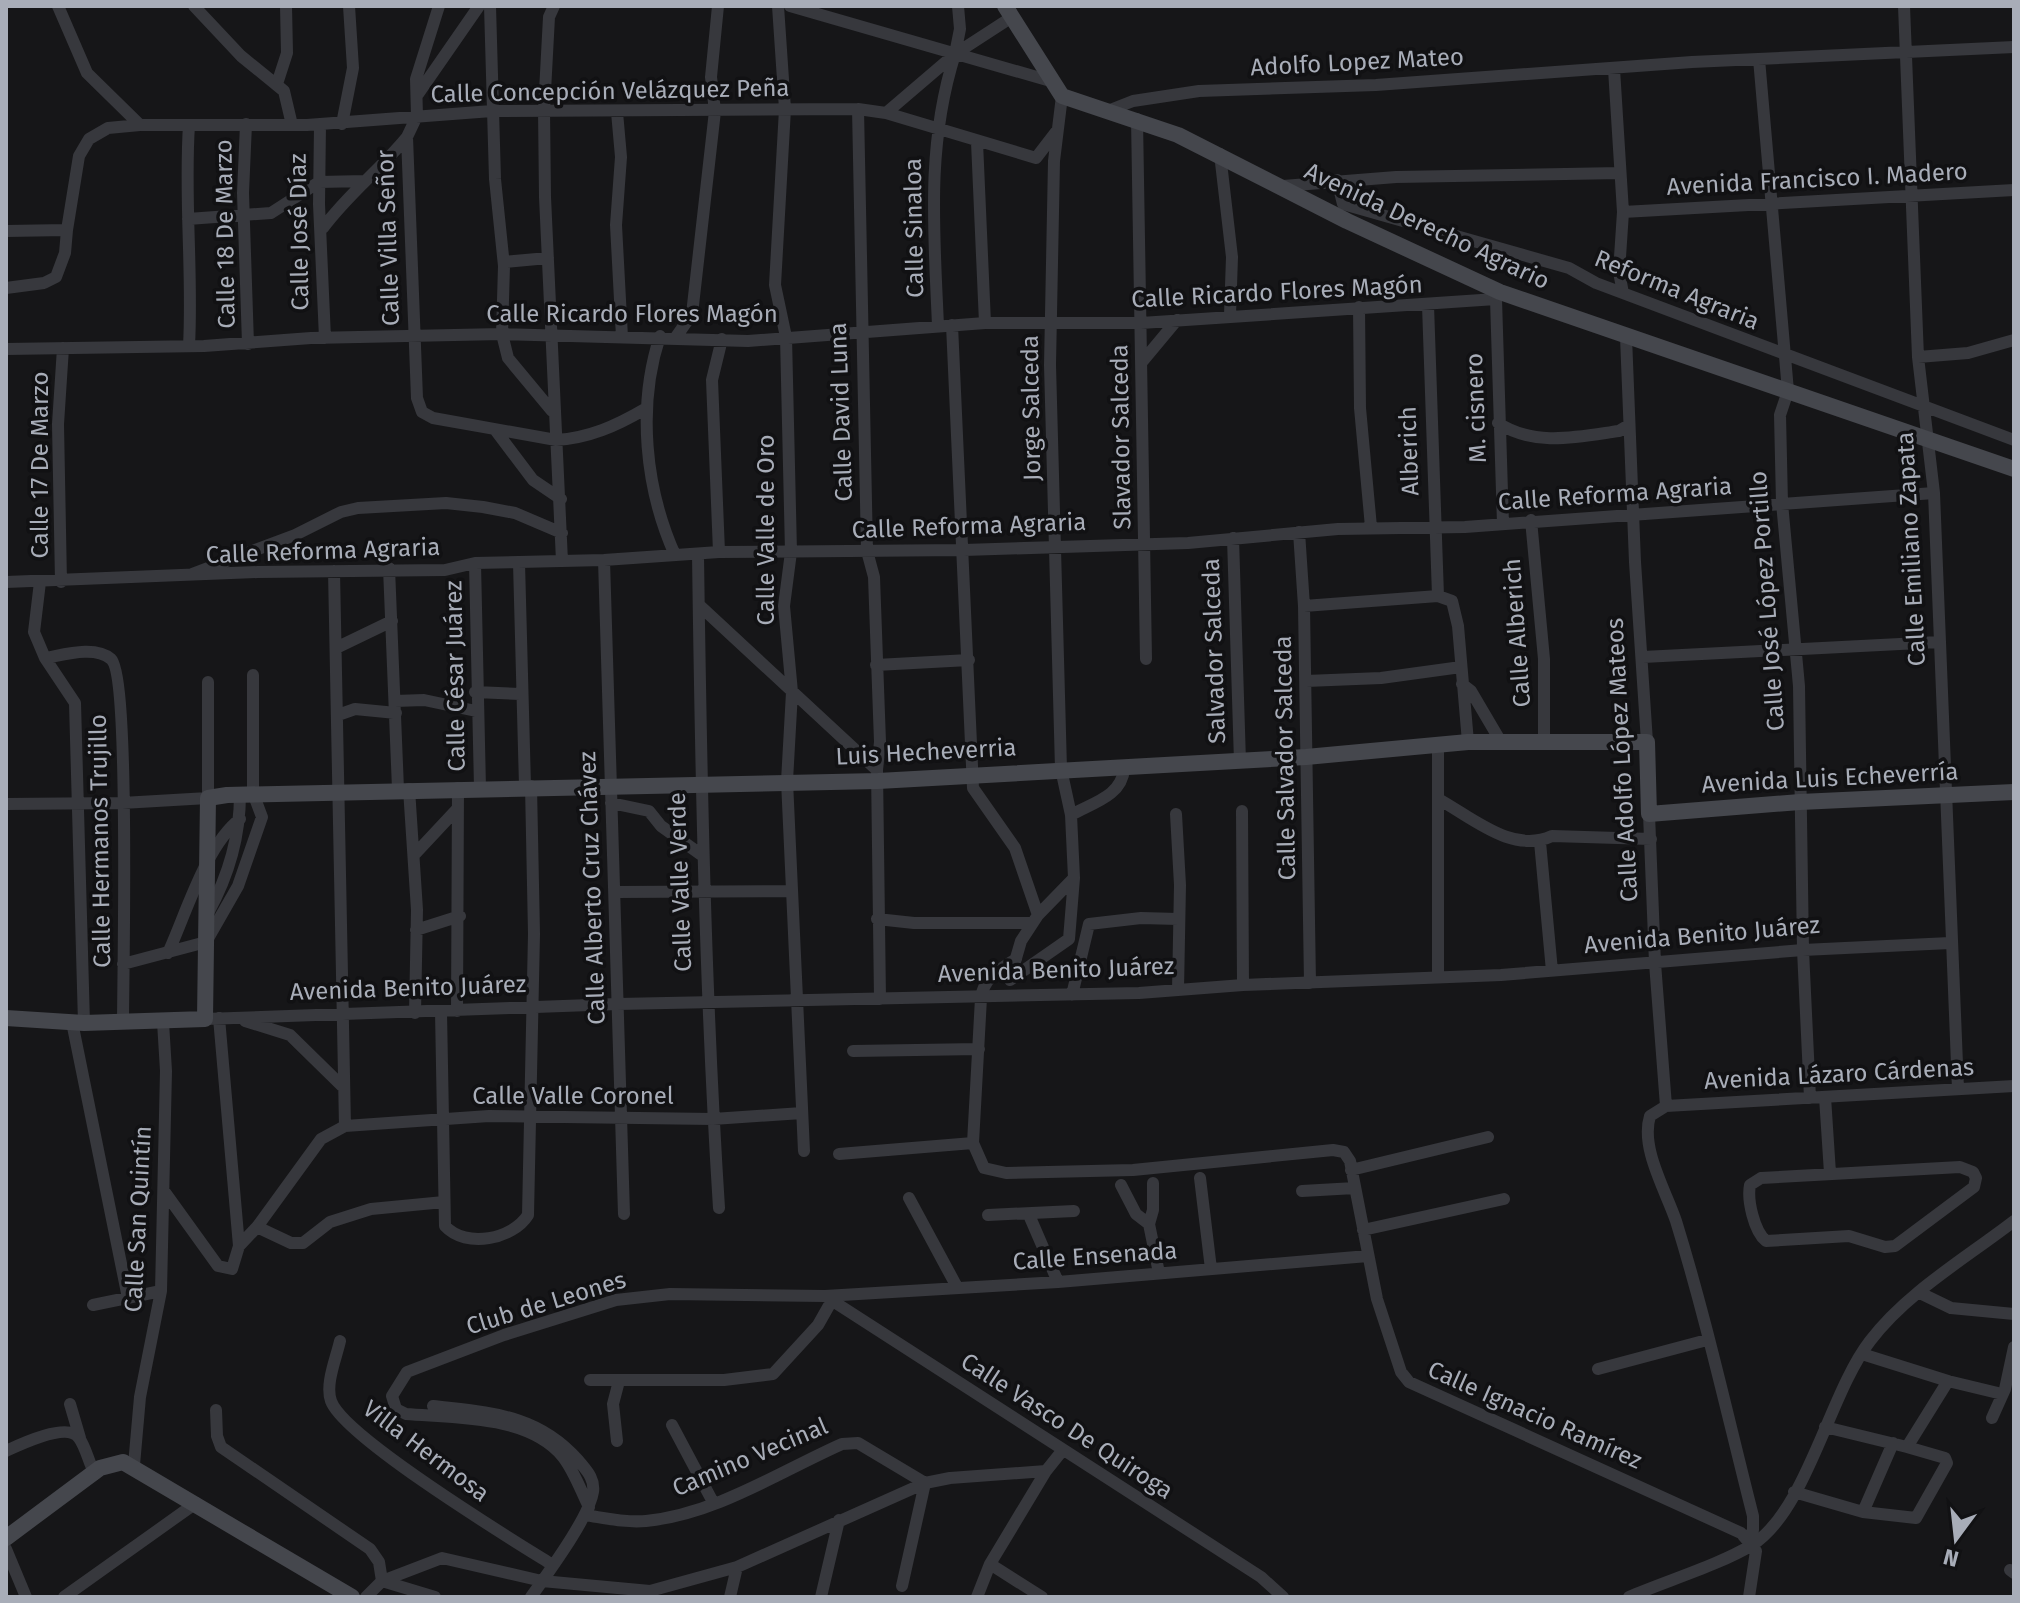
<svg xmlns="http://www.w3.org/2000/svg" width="2020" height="1603" font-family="'Fira Sans',sans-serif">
<rect width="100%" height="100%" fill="#161618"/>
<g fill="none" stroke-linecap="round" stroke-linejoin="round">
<path stroke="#37383d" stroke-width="12" d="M58,6L87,73L140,125
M194,6L241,56L284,91L292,125
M439,6L416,79L417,116L407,137L417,398L422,412L433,418L556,440C589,438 616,426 645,409
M490,6L495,179L504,266L502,334L508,358L552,411
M554,6L549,17L544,110L545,197L562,561
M778,6L785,109L775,285L786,337L791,552L784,606L792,692L787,781L804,1151
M790,6L1054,82
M1904,6L1918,357L1934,493L1958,1089
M955,54L1012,17
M955,54L960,29L958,6
M1759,59L1788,391L1780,415L1782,503L1799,686L1803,950L1810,1098
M1614,69L1623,212L1619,272L1623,293
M277,84L287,53L286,6
M418,94L479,6
M858,109L867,551L874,577L880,742L877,770L880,999
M617,112L621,157L616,225L622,337
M1105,112L1133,101L1199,91L1376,85L1692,62L2014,47
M886,113L955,54C926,146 934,231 938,326
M1137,119L1146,659
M246,124L243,193L248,344
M342,124L353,68L349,6
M189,125C184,199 193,272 189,346
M320,125L319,204L325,338
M977,142L985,323
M1220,154L1232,257L1230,315
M1337,180L1343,204L1569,268L1596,283L2014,440
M1283,186L1396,177L1620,173
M1623,212L2014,190
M188,219L271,213L319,182L365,181
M323,228C348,194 380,170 407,137
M6,231L67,230L79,156L89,139L108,128L140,125H307L492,111L858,109L886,113L1036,158L1056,132
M504,262L548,258
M6,288L44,283L56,277L65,253L67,230
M1500,292L1496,299L1503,524
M1428,305L1438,596
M1359,307L1360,408L1371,527
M952,325L973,788L1015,848L1038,915L1021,941L1014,965
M660,336C637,406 645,488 675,555
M676,337L692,314L715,111L711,77L718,6
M1626,337L1635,562L1647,742
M6,349L204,346L311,338L502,334L748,341L985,323H1141L1496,299
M1918,357L1968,353L2014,340
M1142,362L1177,320
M1498,423C1535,447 1577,437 1619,431L1629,425
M496,431L533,480L561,499
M1531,520L1544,659V742
M1299,532L1304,606L1310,983
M1233,538L1240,762
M719,552L712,380L722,339
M698,555C701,773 705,990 719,1208
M604,560L624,1214
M475,563L480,788
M519,563L525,786
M389,568L398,789
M334,571L345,1126
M192,574L295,535L341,512L358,508L446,503L483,507L515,513L562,533
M6,582L258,572L445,570L475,563L604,560L719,552L964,550L1188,543L1338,529L1465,527L1934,493
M40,582L34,632L45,658L75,703L84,1023
M61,582L58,424L63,348
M699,605L877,770
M1304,606L1438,596L1452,601L1458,626L1468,742
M336,648L392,621
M1643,657L1939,642
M45,658C63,655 95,645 111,659C130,676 123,977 123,1023
M876,665L969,660
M1306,681L1381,678L1461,667
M1462,684L1471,691L1501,742
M475,692L520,694
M395,701L424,700L476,711
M338,715L355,709L396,713
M1438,745V976
M409,789L417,910L415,1013
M1440,800C1474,819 1513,854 1552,836L1651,839
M611,803L649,811L661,826L703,856
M6,804L122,803L208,798V682
M1242,811L1243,985
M1176,814L1180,885L1178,990
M1649,814L1655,963L1666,1106
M1071,815C1092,803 1122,796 1124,769
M1540,842L1552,971
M415,854L458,808
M616,892L790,891
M208,913C228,877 240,835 240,794
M1038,915L1074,878
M877,919L914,923H1030
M416,930L460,916
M168,953C186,914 206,845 240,819
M1016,959C999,970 984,977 981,998L973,1143L984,1168L1006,1173L1133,1170L1333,1150L1344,1152L1350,1161L1377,1299L1401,1372L1409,1382L1741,1533L1756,1551L1749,1597
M123,964L206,942L238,886L262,817L253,793V675
M1010,980L1069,939L1074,878L1071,815L1061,769L1050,365L1054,161L1062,96
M1072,995L1089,924L1141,918L1178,919
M457,1011L458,788
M441,1012L445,1226C466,1249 513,1239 528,1215L534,934L531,786
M205,1019L618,1004L1139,993L1243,985L1501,975L1803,950L1950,943
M245,1021L290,1035L342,1086
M72,1022L128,1298
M853,1051L979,1049
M1825,1097L1830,1173
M839,1154L973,1143
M1960,1167L1973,1172L1976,1178L1974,1187L1895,1246L1885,1247L1849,1236L1766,1241C1754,1231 1747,1200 1750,1185L1761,1178Z
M1351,1170L1488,1137
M1200,1178L1211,1269
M1153,1183V1210L1149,1224L1159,1273
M1121,1185L1136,1214L1149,1224
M164,1191L218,1266L232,1269L239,1246L219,1018
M1302,1191L1355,1188
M909,1198L957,1287
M988,1215L1074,1211
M1029,1215L1058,1282
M257,1227L291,1243H303L330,1222L371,1209L444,1202
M1363,1230L1504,1199
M239,1246L257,1227L321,1139L345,1126L489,1116L713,1119L802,1113
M1920,1293L1951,1308L2014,1314
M825,1296L1261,1577L1283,1597
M93,1305L161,1291
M340,1341C336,1359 325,1384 331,1401C344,1437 511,1539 551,1564
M1598,1369L1707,1340
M590,1380H724L773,1374L818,1325L831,1302
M1948,1381L2002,1394
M70,1404L80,1438
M433,1406C491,1413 537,1414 578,1460C586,1470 595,1478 593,1492C589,1518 547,1574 531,1597
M216,1410L217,1436L221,1447L370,1549L379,1562L382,1581L435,1597
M1992,1418L2005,1389L2014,1347
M672,1425L714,1504
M1825,1427L1907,1447L1948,1381L1862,1354
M617,1441L613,1404L619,1381
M6,1451C21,1444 68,1422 79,1438C86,1447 89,1464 95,1474
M134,1465L140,1397L161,1291L166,1071L163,1022
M1794,1492L1863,1512L1893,1443
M589,1507C581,1491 574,1471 563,1457C529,1415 455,1418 406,1414L396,1409L392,1396L407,1372L504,1335L616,1300L670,1294L825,1296L1058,1282L1368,1256
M1863,1512L1916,1518L1947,1463L1945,1458L1907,1447
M585,1515C605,1518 626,1523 646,1521C716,1514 779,1472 842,1444L858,1443L925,1483L902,1586
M1749,1539L1753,1530V1516C1728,1418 1706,1318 1676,1221C1666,1191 1640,1148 1650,1116L1666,1106L2014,1086
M6,1549L26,1597
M990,1564L1042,1597
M2010,1570L2014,1573
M64,1597L196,1503
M366,1597L382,1581L442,1558L542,1581L650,1591L737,1567L925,1483L950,1478L1046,1471L1062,1451
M730,1597L737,1567
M821,1597L839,1520
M977,1597L990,1564L1046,1471
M1629,1597C1666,1581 1719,1565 1752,1545C1807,1510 1829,1394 1870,1341C1906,1293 1966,1258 2014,1221"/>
<path stroke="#45474d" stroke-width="16" d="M1005,6L1062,96L1178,135L1347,221L1500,292L2014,469
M6,1018L84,1023L205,1019L208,798L227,795L878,781L1306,757L1468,742H1647L1649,814L1800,802L2014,792
M6,1538L100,1468L123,1462L352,1597"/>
</g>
<g text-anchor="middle" stroke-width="7" stroke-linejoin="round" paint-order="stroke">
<g font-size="24" fill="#a8adb8" stroke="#111113">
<text transform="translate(1357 62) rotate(-3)" y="8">Adolfo Lopez Mateo</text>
<text transform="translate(610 91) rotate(-1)" y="8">Calle Concepción Velázquez Peña</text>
<text transform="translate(1817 179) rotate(-3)" y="8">Avenida Francisco I. Madero</text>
<text transform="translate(1427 226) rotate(25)" y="8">Avenida Derecho Agrario</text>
<text transform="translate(914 228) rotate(-91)" y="8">Calle Sinaloa</text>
<text transform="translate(299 232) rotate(-91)" y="8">Calle José Díaz</text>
<text transform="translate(225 234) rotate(-91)" y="8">Calle 18 De Marzo</text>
<text transform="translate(388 238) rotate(-92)" y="8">Calle Villa Señor</text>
<text transform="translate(1677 290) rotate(22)" y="8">Reforma Agraria</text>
<text transform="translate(1277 292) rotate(-3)" y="8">Calle Ricardo Flores Magón</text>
<text x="632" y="322">Calle Ricardo Flores Magón</text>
<text transform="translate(1031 408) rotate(-91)" y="8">Jorge Salceda</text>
<text transform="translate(1476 408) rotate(-92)" y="8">M. cisnero</text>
<text transform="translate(841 412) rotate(-92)" y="8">Calle David Luna</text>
<text transform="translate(1121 437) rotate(-91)" y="8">Slavador Salceda</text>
<text transform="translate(1409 451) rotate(-92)" y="8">Alberich</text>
<text transform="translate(40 465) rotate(-90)" y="8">Calle 17 De Marzo</text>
<text transform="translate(1615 494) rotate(-4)" y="8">Calle Reforma Agraria</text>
<text transform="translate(969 526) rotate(-2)" y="8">Calle Reforma Agraria</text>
<text transform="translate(766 530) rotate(-90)" y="8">Calle Valle de Oro</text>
<text transform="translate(1911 549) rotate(-93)" y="8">Calle Emiliano Zapata</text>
<text transform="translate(323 551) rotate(-2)" y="8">Calle Reforma Agraria</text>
<text transform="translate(1767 601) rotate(-94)" y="8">Calle José López Portillo</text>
<text transform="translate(1517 633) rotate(-94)" y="8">Calle Alberich</text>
<text transform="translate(1214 651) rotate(-92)" y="8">Salvador Salceda</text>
<text transform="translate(455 676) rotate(-91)" y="8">Calle César Juárez</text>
<text transform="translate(926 752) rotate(-3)" y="8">Luis Hecheverria</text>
<text transform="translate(1285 758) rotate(-91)" y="8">Calle Salvador Salceda</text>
<text transform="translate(1622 760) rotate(-93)" y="8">Calle Adolfo López Mateos</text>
<text transform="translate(1830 778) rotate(-3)" y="8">Avenida Luis Echeverría</text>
<text transform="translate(100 841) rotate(-91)" y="8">Calle Hermanos Trujillo</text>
<text transform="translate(680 882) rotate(-92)" y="8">Calle Valle Verde</text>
<text transform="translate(592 888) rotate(-92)" y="8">Calle Alberto Cruz Chávez</text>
<text transform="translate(1702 935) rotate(-5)" y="8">Avenida Benito Juárez</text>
<text transform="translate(1056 970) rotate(-2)" y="8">Avenida Benito Juárez</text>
<text transform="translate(408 988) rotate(-2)" y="8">Avenida Benito Juárez</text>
<text transform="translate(1839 1074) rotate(-3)" y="8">Avenida Lázaro Cárdenas</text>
<text x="573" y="1104">Calle Valle Coronel</text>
<text transform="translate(138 1219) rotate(-87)" y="8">Calle San Quintín</text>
<text transform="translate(1095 1256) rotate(-4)" y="8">Calle Ensenada</text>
<text transform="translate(546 1303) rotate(-17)" y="8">Club de Leones</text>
<text transform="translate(1535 1415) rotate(24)" y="8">Calle Ignacio Ramírez</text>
<text transform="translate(1067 1426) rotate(33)" y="8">Calle Vasco De Quiroga</text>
<text transform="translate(426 1451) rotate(37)" y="8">Villa Hermosa</text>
<text transform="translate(750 1457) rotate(-23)" y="8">Camino Vecinal</text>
</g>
</g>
<rect width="2020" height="1603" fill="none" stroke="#a8adb8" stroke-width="16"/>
<g transform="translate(1956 1539) rotate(195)" stroke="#111113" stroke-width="6" paint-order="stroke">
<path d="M0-6L14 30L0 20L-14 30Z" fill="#a8adb8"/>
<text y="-12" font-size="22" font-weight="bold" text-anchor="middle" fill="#a8adb8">N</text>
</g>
</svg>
